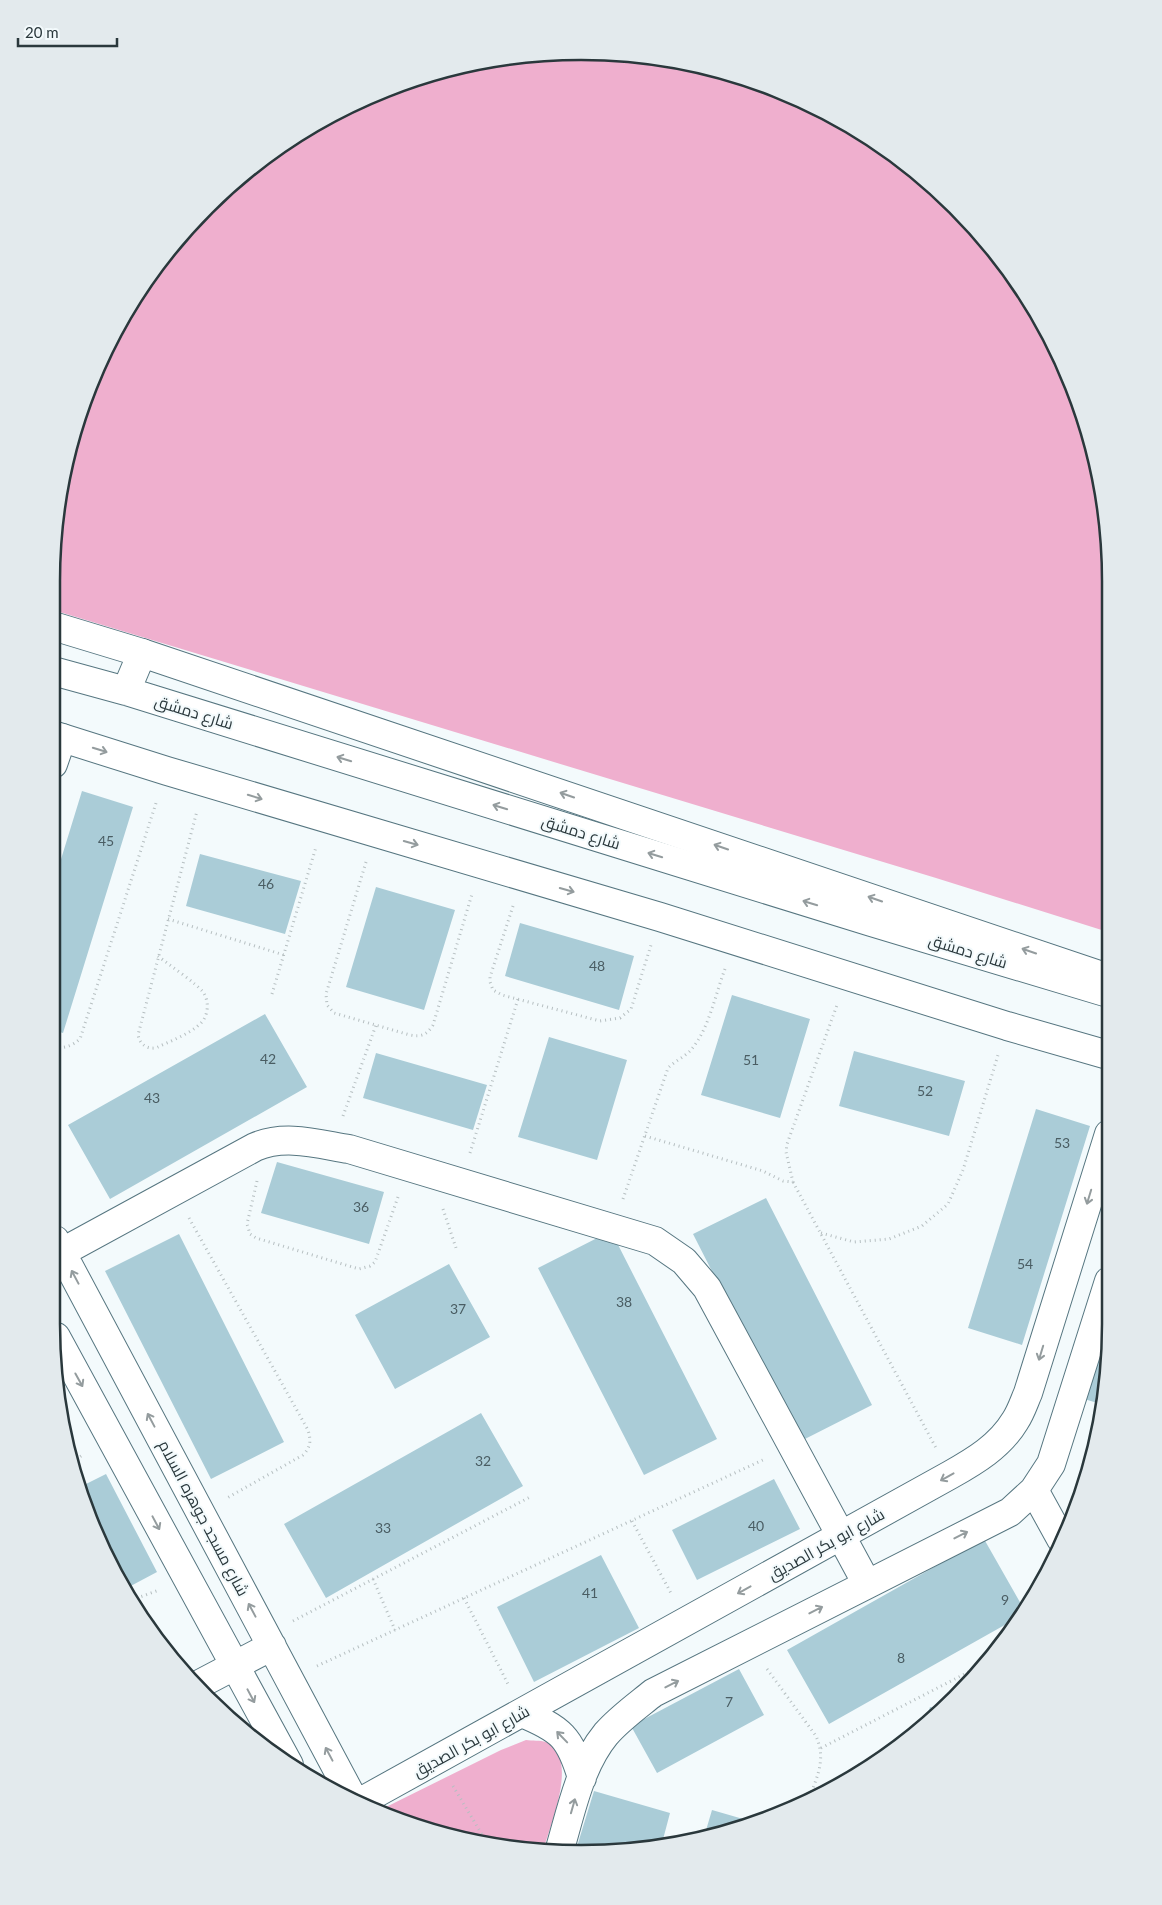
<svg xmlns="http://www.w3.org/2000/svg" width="1162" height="1905" font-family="Lato,Cairo,sans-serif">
<rect width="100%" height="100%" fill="#f3fafc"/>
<path fill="#efafce" d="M581,51L685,61L784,92L876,141L979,231L1040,316L1083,410L1106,512L1108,932L936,878L53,610L52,546L79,410L141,286L207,206L287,140L379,91L478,61Z
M526,1740C532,1741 540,1740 546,1742C580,1757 550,1825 543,1851L512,1849L411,1826L380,1810L501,1750Z"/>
<path fill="#aaccd7" d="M82,791L133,807L63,1033L54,1030V882Z
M200,854L301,881L285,934L186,906Z
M376,887L455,910L424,1010L346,987Z
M520,923L634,956L619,1010L505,976Z
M732,995L810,1019L780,1118L701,1095Z
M265,1014L307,1087L110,1199L68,1125Z
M549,1037L627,1060L597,1160L518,1137Z
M854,1051L965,1081L949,1136L839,1106Z
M376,1053L487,1085L473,1130L363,1098Z
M1036,1109L1090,1126L1022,1345L968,1328Z
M277,1162L384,1192L369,1244L261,1213Z
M766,1198L872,1405L799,1442L693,1234Z
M611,1231L717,1439L644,1475L538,1268Z
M179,1234L284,1442L211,1479L105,1271Z
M449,1264L490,1337L395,1389L355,1315Z
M1109,1316L1110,1359L1101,1404L1084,1399Z
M481,1413L523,1486L326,1598L284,1524Z
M106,1474L157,1572L125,1589L106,1559L78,1488Z
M774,1479L800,1529L697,1580L672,1530Z
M984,1539L1025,1611L1024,1614L829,1724L787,1650Z
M601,1555L639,1628L534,1682L497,1607Z
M154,1620L176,1660L174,1662L161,1646L146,1624Z
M739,1669L764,1715L657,1773L631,1726Z
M930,1707L942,1710L924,1727Z
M594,1791L670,1813L661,1847L650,1849L575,1853Z
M712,1810L757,1823L704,1837Z"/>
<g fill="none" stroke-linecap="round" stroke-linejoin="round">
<defs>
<path id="minor" d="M53,626L142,653L1108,978
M53,764L62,738
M55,1240L352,1797
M55,1256L255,1147C285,1134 318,1144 349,1149L655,1241L684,1261L707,1288L867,1584
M56,1337L289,1765
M1034,1490L1061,1539
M196,1686L272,1646
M522,1713C561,1729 570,1737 582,1778
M362,1801L950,1475C975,1461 1000,1446 1015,1421C1021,1412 1024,1402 1028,1393L1109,1134
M559,1852C571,1812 579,1767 606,1734C620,1718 637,1706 653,1693L1010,1512L1034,1490L1051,1464L1109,1281"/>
<path id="tertiary" d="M53,671L126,691L871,922L1108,993
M126,691L142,653
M53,735L167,771L660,917L1007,1026L1108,1055"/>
</defs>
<use href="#minor" stroke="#567680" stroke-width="30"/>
<use href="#tertiary" stroke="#567680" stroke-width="30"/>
<path stroke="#b6bfc1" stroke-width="3" stroke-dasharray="1 4" stroke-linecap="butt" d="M366,862L326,994L327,1005L334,1013L410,1035C421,1037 427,1035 433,1025L472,894
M513,906L490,977V982L493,990L502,995L600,1021L620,1018L631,1009L651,945
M168,919L284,955
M158,956C169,965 196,983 203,992C210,1002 208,1017 200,1024C188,1035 170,1041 156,1048C146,1049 140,1044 138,1035L197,811
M272,994L316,847
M54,1048C65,1048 72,1046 80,1039L157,800
M343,1116L376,1025
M645,1136L763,1171L783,1181L793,1182L786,1152L787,1144L837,1005
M470,1153L518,999
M257,1181L247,1224L250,1234L256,1238L359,1269L370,1266L375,1262L398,1197
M793,1182L936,1448
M623,1199L668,1068C675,1061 684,1057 690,1051C709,1030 715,995 725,969
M443,1209L456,1248
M189,1218L308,1430C311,1440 311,1447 303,1455L227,1498
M821,1233L854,1242L889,1239L922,1226L948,1204L963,1170L998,1055
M72,1462L84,1454
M632,1521L672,1595
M373,1579L395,1630
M464,1598L508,1684
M132,1600L159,1590
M293,1621L532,1496
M317,1666L765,1459
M767,1669L816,1736C827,1761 816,1778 808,1802
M821,1748L984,1664
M846,1780C849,1770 866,1758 877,1760
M453,1786L487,1843
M810,1795L819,1797"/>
<use href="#minor" stroke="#fff" stroke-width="28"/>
<use href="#tertiary" stroke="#fff" stroke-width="28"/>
</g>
<defs><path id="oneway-shaft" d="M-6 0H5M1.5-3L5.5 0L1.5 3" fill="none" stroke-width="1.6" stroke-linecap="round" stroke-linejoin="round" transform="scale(1.25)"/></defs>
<g stroke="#949c9e">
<use href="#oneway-shaft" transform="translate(100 750) rotate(17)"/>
<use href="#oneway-shaft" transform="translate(344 759) rotate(-163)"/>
<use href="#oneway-shaft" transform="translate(567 795) rotate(-161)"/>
<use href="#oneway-shaft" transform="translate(255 797) rotate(17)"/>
<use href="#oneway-shaft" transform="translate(500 807) rotate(-163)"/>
<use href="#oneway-shaft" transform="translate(411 843) rotate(16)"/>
<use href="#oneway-shaft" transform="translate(721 847) rotate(-161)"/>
<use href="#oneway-shaft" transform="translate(655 855) rotate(-163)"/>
<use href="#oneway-shaft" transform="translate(567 890) rotate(16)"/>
<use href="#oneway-shaft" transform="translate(875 899) rotate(-161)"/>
<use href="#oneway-shaft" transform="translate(810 903) rotate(-163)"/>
<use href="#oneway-shaft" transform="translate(1029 951) rotate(-161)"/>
<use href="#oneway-shaft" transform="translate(1089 1197) rotate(107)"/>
<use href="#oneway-shaft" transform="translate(75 1277) rotate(-118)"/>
<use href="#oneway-shaft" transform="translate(1041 1353) rotate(107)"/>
<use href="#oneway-shaft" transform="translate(79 1380) rotate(61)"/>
<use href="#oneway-shaft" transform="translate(151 1420) rotate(-118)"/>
<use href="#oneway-shaft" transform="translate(947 1477) rotate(151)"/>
<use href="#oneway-shaft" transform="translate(156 1523) rotate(62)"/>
<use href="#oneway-shaft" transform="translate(961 1535) rotate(-27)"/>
<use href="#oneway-shaft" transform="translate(744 1590) rotate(151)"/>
<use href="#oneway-shaft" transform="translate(252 1610) rotate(-118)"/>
<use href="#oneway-shaft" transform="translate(816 1610) rotate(-27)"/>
<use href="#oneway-shaft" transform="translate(672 1684) rotate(-27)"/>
<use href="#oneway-shaft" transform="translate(251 1696) rotate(62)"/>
<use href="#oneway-shaft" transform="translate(562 1737) rotate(-134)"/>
<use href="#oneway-shaft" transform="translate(329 1754) rotate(-118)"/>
<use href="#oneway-shaft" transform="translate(573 1806) rotate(-74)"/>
</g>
<g text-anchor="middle" stroke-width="4" stroke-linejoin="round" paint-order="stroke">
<g font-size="14" fill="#4a5d63">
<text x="106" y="846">45</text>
<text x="266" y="889">46</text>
<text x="597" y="971">48</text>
<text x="268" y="1064">42</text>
<text x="751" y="1065">51</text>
<text x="925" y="1096">52</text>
<text x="152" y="1103">43</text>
<text x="1062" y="1148">53</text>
<text x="361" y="1212">36</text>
<text x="1025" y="1269">54</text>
<text x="624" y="1307">38</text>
<text x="458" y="1314">37</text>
<text x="483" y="1466">32</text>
<text x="756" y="1531">40</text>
<text x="383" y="1533">33</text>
<text x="590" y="1598">41</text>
<text x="1005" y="1605">9</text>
<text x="901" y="1663">8</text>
<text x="729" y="1707">7</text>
</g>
<g font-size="16" fill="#2a383c" stroke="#f3fafc">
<text transform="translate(194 712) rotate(17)" y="6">شارع دمشق</text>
<text transform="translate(581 832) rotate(17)" y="6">شارع دمشق</text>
<text transform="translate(968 951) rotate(17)" y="6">شارع دمشق</text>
<text transform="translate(204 1518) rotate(62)" y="6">شارع مسجد جوهره السلام</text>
<text transform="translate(826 1544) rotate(-29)" y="6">شارع ابو بكر الصديق</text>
<text transform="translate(471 1741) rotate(-29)" y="6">شارع ابو بكر الصديق</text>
</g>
</g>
<path d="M0 0H1162V1905H0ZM581 60H581A521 521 0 0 1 1102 581V1324A521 521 0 0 1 581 1845H581A521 521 0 0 1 60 1324V581A521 521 0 0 1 581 60Z" fill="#e3eaed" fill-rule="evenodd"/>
<path fill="none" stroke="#2a383c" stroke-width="2.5" d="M581 60H581A521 521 0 0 1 1102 581V1324A521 521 0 0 1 581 1845H581A521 521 0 0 1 60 1324V581A521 521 0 0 1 581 60Z"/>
<path d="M18 38v8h99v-8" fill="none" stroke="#2a383c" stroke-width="2.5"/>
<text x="25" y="38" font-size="15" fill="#2a383c" stroke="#f3fafc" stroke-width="4" paint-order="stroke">20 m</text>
</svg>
